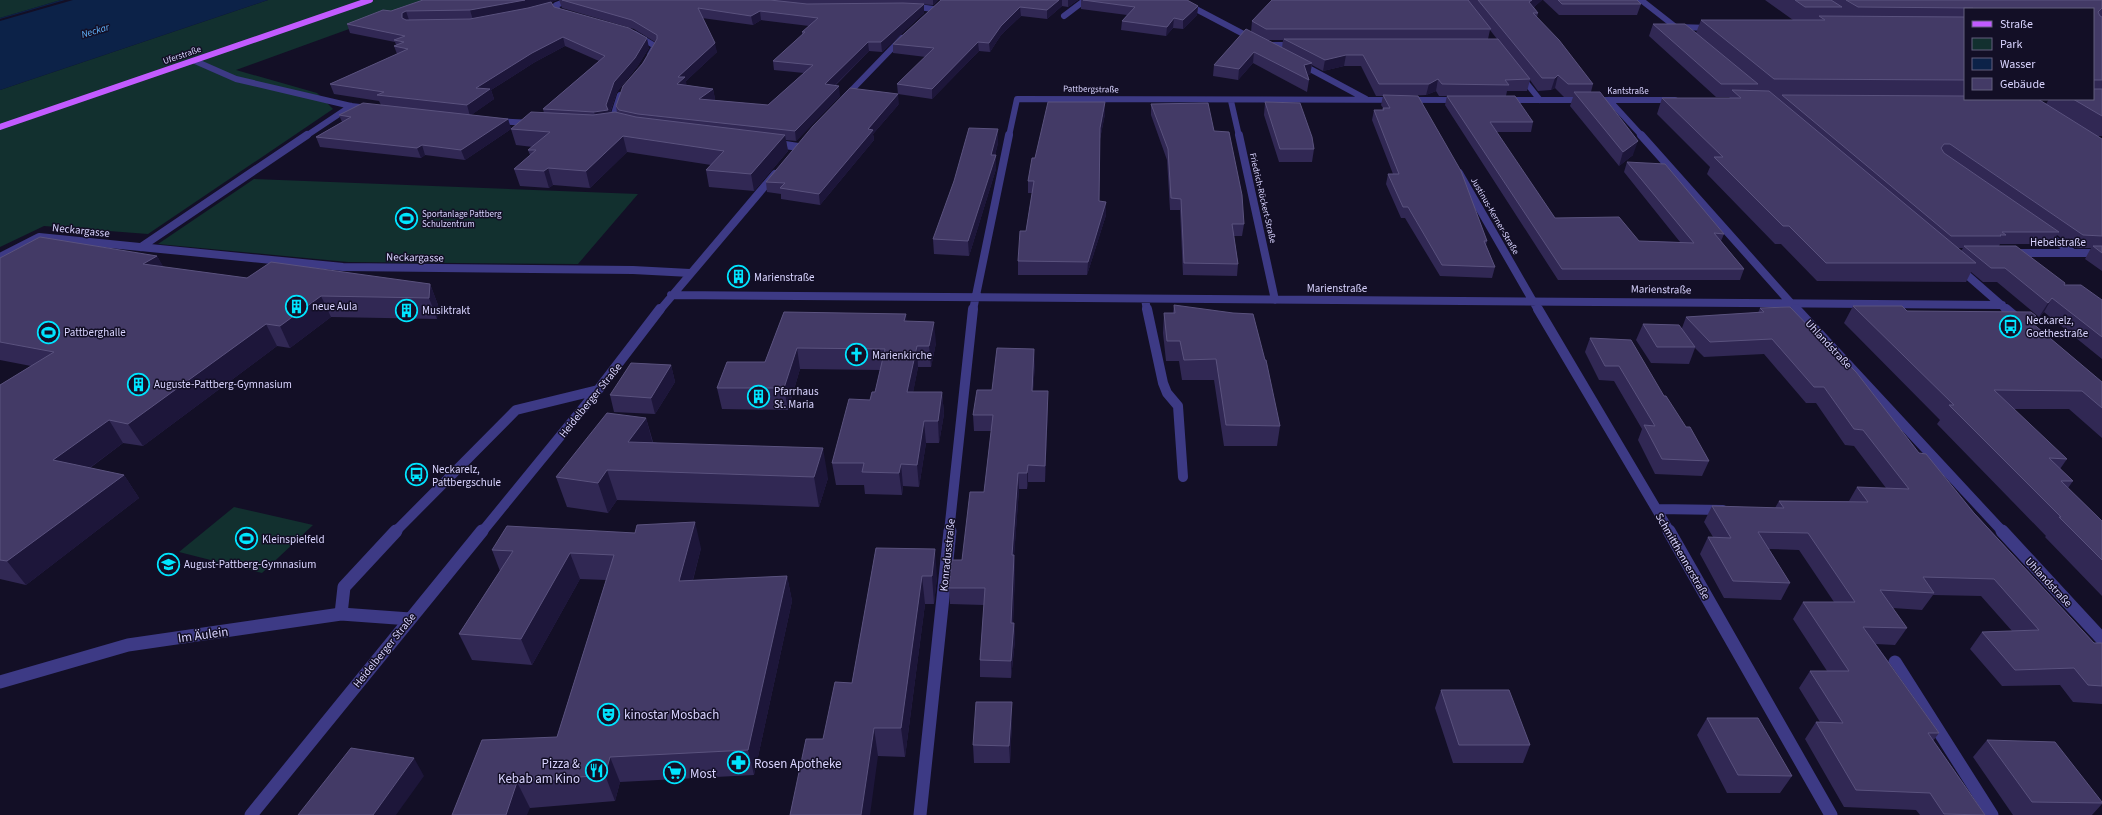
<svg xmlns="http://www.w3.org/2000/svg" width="2102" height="815" font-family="'Source Sans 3',sans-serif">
<rect width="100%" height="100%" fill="#130f26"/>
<path fill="#12302f" d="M0,0H61L0,18Z
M268,0H429L236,70L317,93L333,109L148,234L44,226L0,247V90Z
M254,179L638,194L578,264L348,262L158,244Z
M234,507L313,525L262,573L179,552Z"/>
<path fill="#0c2248" d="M61,0H268L0,90V18Z"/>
<path fill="#130f26" d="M65,0H73L0,21V19Z"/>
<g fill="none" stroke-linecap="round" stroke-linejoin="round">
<path stroke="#3d3a85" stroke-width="6" d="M1179,0L1253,39
M1641,0L1682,32
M911,6L933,9
M568,14L558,12L556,5L570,0
M1064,16L1085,0
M1677,27L1711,28
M635,34L655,46L650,55
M1264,45H1296
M195,61L236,79L351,106L369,108
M1299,63L1366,99
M1520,75L1540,100
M845,97L902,38
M1505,100H1675
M1609,100L1642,136
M1231,101L1239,136
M496,121L532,123
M619,124L613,117L620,95
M306,136L351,106
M1009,136L1017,99L1459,100"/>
<path stroke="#3d3a85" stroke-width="8" d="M1239,135L1275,300
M1641,135L1797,310
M773,143L798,147
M1459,173L1538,310
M2044,233L2072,252
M141,247L307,135
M2013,253H2102
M0,257L39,237L343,267L633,270L690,273
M1959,268L2007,310
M671,295L2002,305
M1145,299L1147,310
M660,310L775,174
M973,310L1009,135"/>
<path stroke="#3d3a85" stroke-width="10" d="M1147,309L1163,383L1167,393L1178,406L1183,477
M1538,309L1670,532
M1796,309L2003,532
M2006,309L2019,320
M1657,509L1723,510
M395,532L516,410L598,390
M482,532L598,390L660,309
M949,532L973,309"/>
<path stroke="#3d3a85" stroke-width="13" d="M1669,531L1831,815
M2002,531L2102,639
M341,614L344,587L396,531
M1895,662L1992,815
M0,682L128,645L341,614L410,619
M251,815L482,531
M920,815L950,531"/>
<path stroke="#c25bff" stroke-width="6" d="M0,127L370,0"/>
</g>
<path fill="#312854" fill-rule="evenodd" d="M423,0H557L551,2L554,7L649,48L637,67L617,92L610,113H617L616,106L655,42L634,29L562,8L559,0H938L933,5L903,3L924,4V13L882,52L869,51L835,86L840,96L796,141L786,140L788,151L754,191L709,187L706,170L711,165L627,152L590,188L553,185L549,188L520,186L514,169L530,155L528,150L533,147L516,145L511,129L544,113L543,109L599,61L565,46L535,62L491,90L494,99L471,115L508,119L511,129L465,160L425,155L421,158L320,147L316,137L342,122L339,115L381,105L379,101L334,94L330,84L397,54L394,46L396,45L395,42L350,33L347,24L391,11ZM702,18L753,25L761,20L809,26L802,32V35L773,61L774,70L804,73L768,105L714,100L715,99L713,89L686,85V81L717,52Z
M941,0H1078L1068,7L1062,6L1047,19L1021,16L1001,35L990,52L979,51L932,99L898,94L897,84L926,57L893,53V44Z
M1081,0L1198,6L1197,15L1183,29L1173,28L1166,36L1121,30L1122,21L1127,15L1081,9Z
M1272,0H1542L1534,7L1538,13L1537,17L1593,84L1591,92L1633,155L1619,166L1570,106L1573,97H1564L1555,88L1551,90L1538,91L1530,80L1527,91H1507L1506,96L1533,122L1531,132H1496L1555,218L1639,241L1680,242L1624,172L1627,162L1724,234L1721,241L1744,269L1740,280H1558L1445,105L1447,96H1439L1436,91L1426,95L1406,96L1487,241L1486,245L1495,267L1492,278L1440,276L1405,218H1401L1386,184L1388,174H1393L1372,120L1374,110H1382L1383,108L1381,105L1383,96H1376L1361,66H1344L1323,71L1312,65L1310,75H1308L1309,80L1307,92L1253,63L1238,80L1213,76L1214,65L1251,32L1252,21ZM1490,30L1497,39H1488ZM1268,40H1283L1282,48Z
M1543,0H1637L1641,4L1637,15H1559Z
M1765,0H2102V136H2098L2102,139V271L2085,259L2091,248H2075L2057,235L2051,244H2000L1999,246L2064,285L2102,300V359L2044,312L2039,317L1997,282H1983L1971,272L1966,282L1817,281L1781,244H1775L1707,174L1710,167L1657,114L1662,98H1729L1730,97H1716L1649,36L1653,24L1696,33L1701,20H1793ZM1965,9H2093V99H2049L2046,104L1965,99ZM1958,248H1963L1961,251Z
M1105,102V114L1100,139L1099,201L1106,215L1087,275H1018V261L1026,231L1032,193H1028V181L1035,158Z
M1265,102L1314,149L1312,162H1279L1264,115Z
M899,104L873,134L874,140L820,205L781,199V194L767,192L766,182Z
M1151,104L1214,131L1244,224L1242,236H1234L1238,264L1237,276L1183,275L1180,210H1170L1167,160L1151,115Z
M998,129V143L995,155L996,169L969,256L934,254L933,239Z
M157,256L163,267L247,278L430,284L438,305L437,319L331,317L290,348L277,346L143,446L123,443L90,468L124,475L139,498L26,585L0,579V385L31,366L0,360V258Z
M1174,305L1280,426L1277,446H1224L1214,380H1182L1179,361H1166L1163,333L1164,313H1173Z
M1853,306L2032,323L2102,382V438L2069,409H2013L2067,459L2060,469L2073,481L2068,488L2102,521V596L2045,537L2046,536L1937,424L1940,420L1844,323Z
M1760,308L1919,453L2094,643H2102V704L2073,702L2060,685L2002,686L1970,649L1982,632L2012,631L1981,596L1933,595L1922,610L1893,608L1907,628L1895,645L1876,644L1939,733L1933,741L1985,815H1920L1916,810L1844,807L1805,739L1816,722H1820L1799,688L1810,671H1827L1793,619L1803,602H1834L1799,550L1769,549L1790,583L1781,600L1724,598L1700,554L1708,537H1713L1704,522L1712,506L1775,508L1779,501H1849L1857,487L1886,488L1854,446L1845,445L1816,403H1806L1764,354L1704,357L1695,348L1689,364L1651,363L1636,340L1643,324L1682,328L1686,317L1758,313Z
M784,312L907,321L936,343L931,367H918L913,392H942L944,414L939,443H926L919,487L903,486L902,495L865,494L864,485H836L832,463L875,392L880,370L800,369L788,410L722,409L717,388L765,362Z
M1590,338L1664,396L1709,461L1702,476L1655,474L1638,440L1642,429L1614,381L1599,380L1585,352Z
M1035,364L1033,391L1048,407L1045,482H1028L1027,489H1019L1014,555L1015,572L1013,623H1014L1015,640L1011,678L980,677V660L984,605L950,604L949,588L962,560L984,492L991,431H974L973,415L992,390Z
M671,365L675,382L655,414L614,412L610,395Z
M646,418L653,442L828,478L819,507L617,500L608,513L567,507L556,477Z
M701,548L693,580L787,576L792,601L754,775L620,782L615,801L530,808L452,815L557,737L606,580L580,579L532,665L472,660L459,634L500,571L492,550Z
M876,548L937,577L934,604H925L905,757L878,756L823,739L852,683Z
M1441,690L1530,745L1523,763H1453L1435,708Z
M1707,718L1792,776L1780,793H1727L1697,735Z
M1012,720L1010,763H974L973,745Z
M1987,740L2102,802V804L2092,815H2013L1973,757Z"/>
<path fill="#1d163a" d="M525,0H557L529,9L473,20L470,10Z
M933,0H938L933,5Z
M1059,0H1062V6L1047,19V10Z
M1068,0H1078L1068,7Z
M1532,0H1542L1527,13L1529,2Z
M924,4V13L882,52L881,42Z
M1198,6L1197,15L1183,29V20Z
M1020,7L1021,16L1001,35L990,52L989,43L1001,26Z
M406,11L409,20L405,27L402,18V13Z
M760,11L761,20L753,25L751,16Z
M1174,18L1173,28L1166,36L1167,27Z
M563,37L565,46L535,62L491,90L494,99L470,116L467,105L476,88L532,53Z
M647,38L649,48L637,67L617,92L609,115L597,122L594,112L614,82Z
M868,42L869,51L826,94L825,84Z
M978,42L979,51L932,99V89Z
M715,43L717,52L686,81L687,87L677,84L678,77Z
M1254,52L1253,63L1238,80L1239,69Z
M1346,55L1344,66L1323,71L1325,60Z
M1312,63L1310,75L1303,77L1304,65Z
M1558,75L1555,88L1551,90L1555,78Z
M1438,79L1436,91L1426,95L1429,84Z
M839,86L840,96L796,141L795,131Z
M713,89L715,99L701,109L699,99Z
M898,94L899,104L873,134L874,140L820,205L819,194L868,129Z
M1105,102V114L1100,139V128Z
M508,119L511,129L465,160L461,150Z
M998,129V143L993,163L996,155V169L969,256L968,241L991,155Z
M785,135L788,151L754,191L751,174Z
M623,136L627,152L590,188L586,171Z
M1638,141L1633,155L1619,166L1623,152Z
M422,145L425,155L421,158L417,148Z
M548,168L553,185L549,188L544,171Z
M1106,202V215L1087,275L1088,262Z
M157,256L169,276L143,264Z
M430,284L438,305L437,319L429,298Z
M321,296L331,317L290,348L280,326Z
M2052,298L2044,312L2039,317L2048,303Z
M906,314L908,335L904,321Z
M934,322L936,343L931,367L929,346Z
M266,324L277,346L143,446L128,424Z
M917,346L918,367L909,414L907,392Z
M797,348L800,369L788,410L784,388Z
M1034,349L1035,364L1032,407V391Z
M671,365L675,382L655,414L651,398Z
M1048,391V407L1045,482V466Z
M942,392L944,414L939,443L938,421Z
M646,418L654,448L628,442Z
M109,420L123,443L69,483L53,460Z
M924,421L926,443L919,487L917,465Z
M823,448L828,478L819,507L814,477Z
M901,464L903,486L902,495L899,473Z
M1028,465V482L1027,489V473Z
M607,470L617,500L608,513L598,483Z
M1018,473L1019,489L1013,572L1012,555Z
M124,475L139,498L26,585L7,561Z
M695,522L701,548L686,606L679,581Z
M935,549L937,577L934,604L932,576Z
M570,553L580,579L532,665L521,639Z
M1014,555L1015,572L1012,640L1011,623Z
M787,576L792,601L754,775L748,750Z
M922,576L925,604L905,757L901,728Z
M1014,623L1015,640L1011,678V661Z
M1012,702V720L1010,763L1009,746Z
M874,728L878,756L870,815H861Z
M610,757L620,782L615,801L605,775Z
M414,758L424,776L396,815H373Z
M517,782L530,808L527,815H506Z"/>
<path fill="#433a66" stroke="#5a527e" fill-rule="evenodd" d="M423,0H525L470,10L406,11L402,13V18L406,20L470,19L528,8L551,2L554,7L629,28L647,38L635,58L614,82L606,105L608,110L594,112L543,109L605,56L563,37L532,53L476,88L490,89L467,105L377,95L384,92L330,84L408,49L394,46L404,42L394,40L405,36L347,24L383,10L391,11Z
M562,0H770L807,4L903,3L924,4L881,42H868L825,84L839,86L795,131L638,114L619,110L616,106L623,86L643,63L657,39V35L632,20ZM698,8L751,16L760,11L818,18L802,32H805L773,61L813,65L768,105L699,99L713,89L677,84L685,77H678L715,43Z
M941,0H1059L1047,10L1020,7L1001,26L989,43L978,42L932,89L897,84L934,48L893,44Z
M1083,0H1187L1198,6L1183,20L1174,18L1167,27L1122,21L1135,7Z
M1272,0H1468L1491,29H1266L1252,21Z
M1478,0H1532L1529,2L1538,13H1533L1559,40L1593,84H1568L1558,75L1555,78H1542Z
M1558,0H1637L1641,4H1562Z
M1795,0H1831L1842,7H1805Z
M1846,0H2102V8L2098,12L2100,16L2102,17V80H2093V9H1974L1973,8L1858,7Z
M1819,16L1965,17V80L1774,79L1701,20H1825Z
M1653,24H1685L1758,84H1721Z
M1246,29L1312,63L1304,65L1309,80L1254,52L1239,69L1214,65Z
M1284,39H1498L1530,79L1505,80L1509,85L1442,84L1438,79L1429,84H1379L1363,55H1346L1325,60Z
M850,88L898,94L868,129L873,130L819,194L780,188L785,183L766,182L813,126Z
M2093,89H2102V116L2073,99H2093Z
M1732,90L1769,91L1976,263H1826L1789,226H1783L1714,157H1723L1662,98H1741Z
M1574,92H1600L1638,141L1623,152Z
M1383,95L1418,96L1461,171L1487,241H1484L1495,267L1442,265L1408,207H1403L1388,174H1399L1374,110H1384L1383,108H1390Z
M1782,95L1965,96V99H2038L2102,139V236L2083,235L1950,144H1944L1941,148L1944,153L2059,232H2002L2006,235H2000L2001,236H1951Z
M1447,96H1515L1533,122H1490L1555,218L1619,217L1639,241L1694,243L1627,162L1665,164L1724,234L1714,233L1744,269H1562Z
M1048,102H1105L1100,128L1099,201L1106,202L1088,262L1018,261L1020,231H1026L1034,181H1028L1032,158H1035Z
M1265,102L1300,103L1312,137L1314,149H1280Z
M363,103L508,119L461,150L422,145L417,148L316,137L351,117L339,115Z
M1208,103L1214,131L1229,132L1242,195L1244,224H1232L1238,264L1184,263L1181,199L1171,198L1168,149L1151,104Z
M531,112L593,115L615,112L636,117L785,135L751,174L706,170L724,151L623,136L586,171L548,168L544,171L514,169L536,150H528L550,132L511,129Z
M969,128L998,129L991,155H996L968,241L933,239L954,181Z
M40,237L157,256L143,264L247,278L271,262L430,284L429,298L321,296L280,326L266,324L128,424L109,420L53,460L124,475L7,561L0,560V385L54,352L0,342V258Z
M1964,246H2016L2065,283L2064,285H2081L2102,300V337L2052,298L2048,303L2005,268H1991Z
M2093,246H2102V253Z
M1174,305L1233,313L1253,314L1265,360H1266L1280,426L1226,425L1216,359L1184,360L1180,341H1167L1164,313H1175Z
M1853,306H1902L1907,311L2031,312L2036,316L2031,322L2102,382V408L2082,391L1994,390L2067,459L2049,458L2073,481H2061L2102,521V560L2059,517H2061L1949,405H1954Z
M1790,307L1845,364H1848L1856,372L1919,453L1926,454L1974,513L2094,643H2102V686L2088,685L2074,668L2015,670L1982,632L2039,630L1994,579L1923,577L1934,593L1880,590L1907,628L1863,627L1939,733H1928L1985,815L1944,814L1930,793L1856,790L1816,722L1843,723L1810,671H1849L1803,602H1855L1808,533L1758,532L1790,583L1733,581L1708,537L1731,538L1712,506L1784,508L1779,501L1868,502L1857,487L1909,489L1863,430L1854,429L1824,387H1814L1772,339L1710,342L1686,317L1764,312L1760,308Z
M784,312L906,314L904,321L934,322L929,346H917L907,392H942L938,421H924L917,465L901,464L899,473L862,472L864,463H832L849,399L870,400L872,392H875L885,349L797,348L784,388H717L727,362H765Z
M1643,324L1679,325L1695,347H1657Z
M1590,338L1631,340L1664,396H1666L1686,427H1690L1709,461L1662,459L1644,425L1655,426L1619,366H1605Z
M997,348L1034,349L1032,391H1048L1045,466L1028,465L1027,473H1018L1012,555H1014L1011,623H1014L1011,661L980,660L985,588H949L952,560H962L970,492H984L993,415H973L977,390H992Z
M631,363L671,365L651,398L610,395Z
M607,413L646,418L628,442L823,448L814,477L607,470L598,483L556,477Z
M695,522L679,581L787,576L748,750L610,757L605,775L517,782L506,815H452L482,740L557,737L614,555L570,553L521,639L459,634L513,551L492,550L507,526L635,533L637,525Z
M876,548L935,549L932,576H922L901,728H874L861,815H790L806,739H823L835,682L852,683Z
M1441,690H1509L1530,745H1459Z
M976,702H1012L1009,746L973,745Z
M1707,718H1758L1792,776L1738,775Z
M1987,740L2055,742L2102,802V803L2032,802Z
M351,748L414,758L373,815H298Z"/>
<defs>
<symbol id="stadium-ring" viewBox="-11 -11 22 22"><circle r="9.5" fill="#130f26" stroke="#00e5ff" stroke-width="1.5"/><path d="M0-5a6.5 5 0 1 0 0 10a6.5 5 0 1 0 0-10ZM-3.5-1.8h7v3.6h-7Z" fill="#00e5ff"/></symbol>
<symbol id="building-ring" viewBox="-11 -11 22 22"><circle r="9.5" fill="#130f26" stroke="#00e5ff" stroke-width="1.5"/><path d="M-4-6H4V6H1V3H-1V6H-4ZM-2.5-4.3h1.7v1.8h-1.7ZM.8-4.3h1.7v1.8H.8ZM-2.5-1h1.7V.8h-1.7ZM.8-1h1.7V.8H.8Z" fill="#00e5ff"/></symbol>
<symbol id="bus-ring" viewBox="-11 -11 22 22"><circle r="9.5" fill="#130f26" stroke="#00e5ff" stroke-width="1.5"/><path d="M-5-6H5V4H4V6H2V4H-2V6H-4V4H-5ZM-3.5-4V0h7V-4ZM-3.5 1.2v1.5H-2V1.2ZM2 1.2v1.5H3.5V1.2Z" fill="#00e5ff"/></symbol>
<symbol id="church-ring" viewBox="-11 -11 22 22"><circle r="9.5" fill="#130f26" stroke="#00e5ff" stroke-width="1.5"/><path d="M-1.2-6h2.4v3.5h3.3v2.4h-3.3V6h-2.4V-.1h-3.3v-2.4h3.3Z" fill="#00e5ff"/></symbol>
<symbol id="school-ring" viewBox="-11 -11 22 22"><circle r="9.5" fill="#130f26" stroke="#00e5ff" stroke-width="1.5"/><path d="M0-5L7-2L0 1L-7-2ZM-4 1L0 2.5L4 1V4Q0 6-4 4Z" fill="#00e5ff"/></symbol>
<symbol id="theatre-ring" viewBox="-11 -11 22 22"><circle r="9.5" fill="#130f26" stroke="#00e5ff" stroke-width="1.5"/><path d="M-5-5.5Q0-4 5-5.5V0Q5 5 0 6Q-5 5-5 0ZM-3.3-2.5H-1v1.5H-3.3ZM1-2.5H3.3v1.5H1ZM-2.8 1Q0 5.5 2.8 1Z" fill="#00e5ff"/></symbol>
<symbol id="pharmacy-ring" viewBox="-11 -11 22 22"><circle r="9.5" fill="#130f26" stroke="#00e5ff" stroke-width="1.5"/><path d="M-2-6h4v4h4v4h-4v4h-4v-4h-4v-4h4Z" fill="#00e5ff"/></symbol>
<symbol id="restaurant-ring" viewBox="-11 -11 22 22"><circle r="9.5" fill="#130f26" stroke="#00e5ff" stroke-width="1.5"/><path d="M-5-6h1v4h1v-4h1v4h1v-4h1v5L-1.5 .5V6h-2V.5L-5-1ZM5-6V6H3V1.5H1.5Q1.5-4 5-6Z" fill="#00e5ff"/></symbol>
<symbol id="supermarket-ring" viewBox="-11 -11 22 22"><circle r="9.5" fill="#130f26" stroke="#00e5ff" stroke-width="1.5"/><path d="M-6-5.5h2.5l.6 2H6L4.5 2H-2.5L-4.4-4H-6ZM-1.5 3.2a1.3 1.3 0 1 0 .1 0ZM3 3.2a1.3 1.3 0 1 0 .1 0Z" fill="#00e5ff"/></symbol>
</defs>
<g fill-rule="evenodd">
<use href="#stadium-ring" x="394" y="206" width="25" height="25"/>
<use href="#building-ring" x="726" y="264" width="25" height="25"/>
<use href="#building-ring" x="284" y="294" width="25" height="25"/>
<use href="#building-ring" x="394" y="298" width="25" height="25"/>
<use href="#bus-ring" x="1998" y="314" width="25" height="25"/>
<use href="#stadium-ring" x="36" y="320" width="25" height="25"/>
<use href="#church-ring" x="844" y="342" width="25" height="25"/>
<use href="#building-ring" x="126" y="372" width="25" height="25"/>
<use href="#building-ring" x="746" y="384" width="25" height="25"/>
<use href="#bus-ring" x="404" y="462" width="25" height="25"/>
<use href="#stadium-ring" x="234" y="526" width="25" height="25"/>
<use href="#school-ring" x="156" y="552" width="25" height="25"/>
<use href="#theatre-ring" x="596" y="702" width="25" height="25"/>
<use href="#pharmacy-ring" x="726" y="750" width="25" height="25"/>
<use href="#restaurant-ring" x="584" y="758" width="25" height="25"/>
<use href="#supermarket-ring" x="662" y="760" width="25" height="25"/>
</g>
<g text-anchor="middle" stroke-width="3" stroke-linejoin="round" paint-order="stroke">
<g font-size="9" fill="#d9d4ff" stroke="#130f26">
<text transform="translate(182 55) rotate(-19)" y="3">Uferstraße</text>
<text transform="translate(1091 89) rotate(1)" y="3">Pattbergstraße</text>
<text x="1628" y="94">Kantstraße</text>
<text transform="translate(1263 198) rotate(77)" y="3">Friedrich-Rückert-Straße</text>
<text transform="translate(1495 216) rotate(60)" y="3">Justinus-Kerner-Straße</text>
</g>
<g font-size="9" fill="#d9d4ff" stroke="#130f26" text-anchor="start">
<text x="422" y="217">Sportanlage Pattberg<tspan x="422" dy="10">Schulzentrum</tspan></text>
</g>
<g font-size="10" font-style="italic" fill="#62b6ff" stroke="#130f26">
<text transform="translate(95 30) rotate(-17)" y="4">Neckar</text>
</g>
<g font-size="11" fill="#d9d4ff" stroke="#130f26">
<text transform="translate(81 230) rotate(6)" y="4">Neckargasse</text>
<text x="2058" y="246">Hebelstraße</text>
<text transform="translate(415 257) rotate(1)" y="4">Neckargasse</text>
<text x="1337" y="292">Marienstraße</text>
<text transform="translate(1661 289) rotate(1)" y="4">Marienstraße</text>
<text transform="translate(1829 344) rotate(47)" y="4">Uhlandstraße</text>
<text transform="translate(590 400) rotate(-51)" y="4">Heidelberger Straße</text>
<text transform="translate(947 555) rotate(-84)" y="4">Konradusstraße</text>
<text transform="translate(1683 556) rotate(60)" y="4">Schmitthennerstraße</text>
<text transform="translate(2049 582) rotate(47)" y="4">Uhlandstraße</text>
<text transform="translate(384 650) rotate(-51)" y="4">Heidelberger Straße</text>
</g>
<g font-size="11" fill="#d9d4ff" stroke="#130f26" text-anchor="start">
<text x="754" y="281">Marienstraße</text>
<text x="312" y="310">neue Aula</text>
<text x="422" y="314">Musiktrakt</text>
<text x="2026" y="324">Neckarelz,<tspan x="2026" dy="13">Goethestraße</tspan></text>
<text x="64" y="336">Pattberghalle</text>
<text x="872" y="359">Marienkirche</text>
<text x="154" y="388">Auguste-Pattberg-Gymnasium</text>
<text x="774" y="395">Pfarrhaus<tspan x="774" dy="13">St. Maria</tspan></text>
<text x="432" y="473">Neckarelz,<tspan x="432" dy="13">Pattbergschule</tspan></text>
<text x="262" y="543">Kleinspielfeld</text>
<text x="184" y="568">August-Pattberg-Gymnasium</text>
</g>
<g font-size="13" fill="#d9d4ff" stroke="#130f26">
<text transform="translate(203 634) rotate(-8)" y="5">Im Äulein</text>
</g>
<g font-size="13" fill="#d9d4ff" stroke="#130f26" text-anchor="start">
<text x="624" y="719">kinostar Mosbach</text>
<text x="580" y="768" text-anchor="end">Pizza &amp;<tspan x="580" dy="15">Kebab am Kino</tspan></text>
<text x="754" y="768">Rosen Apotheke</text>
<text x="690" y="778">Most</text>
</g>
</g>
<rect x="1964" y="8" width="130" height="92" fill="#130f26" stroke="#625e7d"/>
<rect x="1972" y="21" width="20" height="6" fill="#c25bff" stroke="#625e7d"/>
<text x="2000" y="28" font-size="12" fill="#d9d4ff">Straße</text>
<rect x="1972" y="38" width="20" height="12" fill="#12302f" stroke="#625e7d"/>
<text x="2000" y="48" font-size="12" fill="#d9d4ff">Park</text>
<rect x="1972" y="58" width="20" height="12" fill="#0c2248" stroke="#625e7d"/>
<text x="2000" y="68" font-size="12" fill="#d9d4ff">Wasser</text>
<rect x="1972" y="78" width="20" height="12" fill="#433a66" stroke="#625e7d"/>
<text x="2000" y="88" font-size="12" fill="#d9d4ff">Gebäude</text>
</svg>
